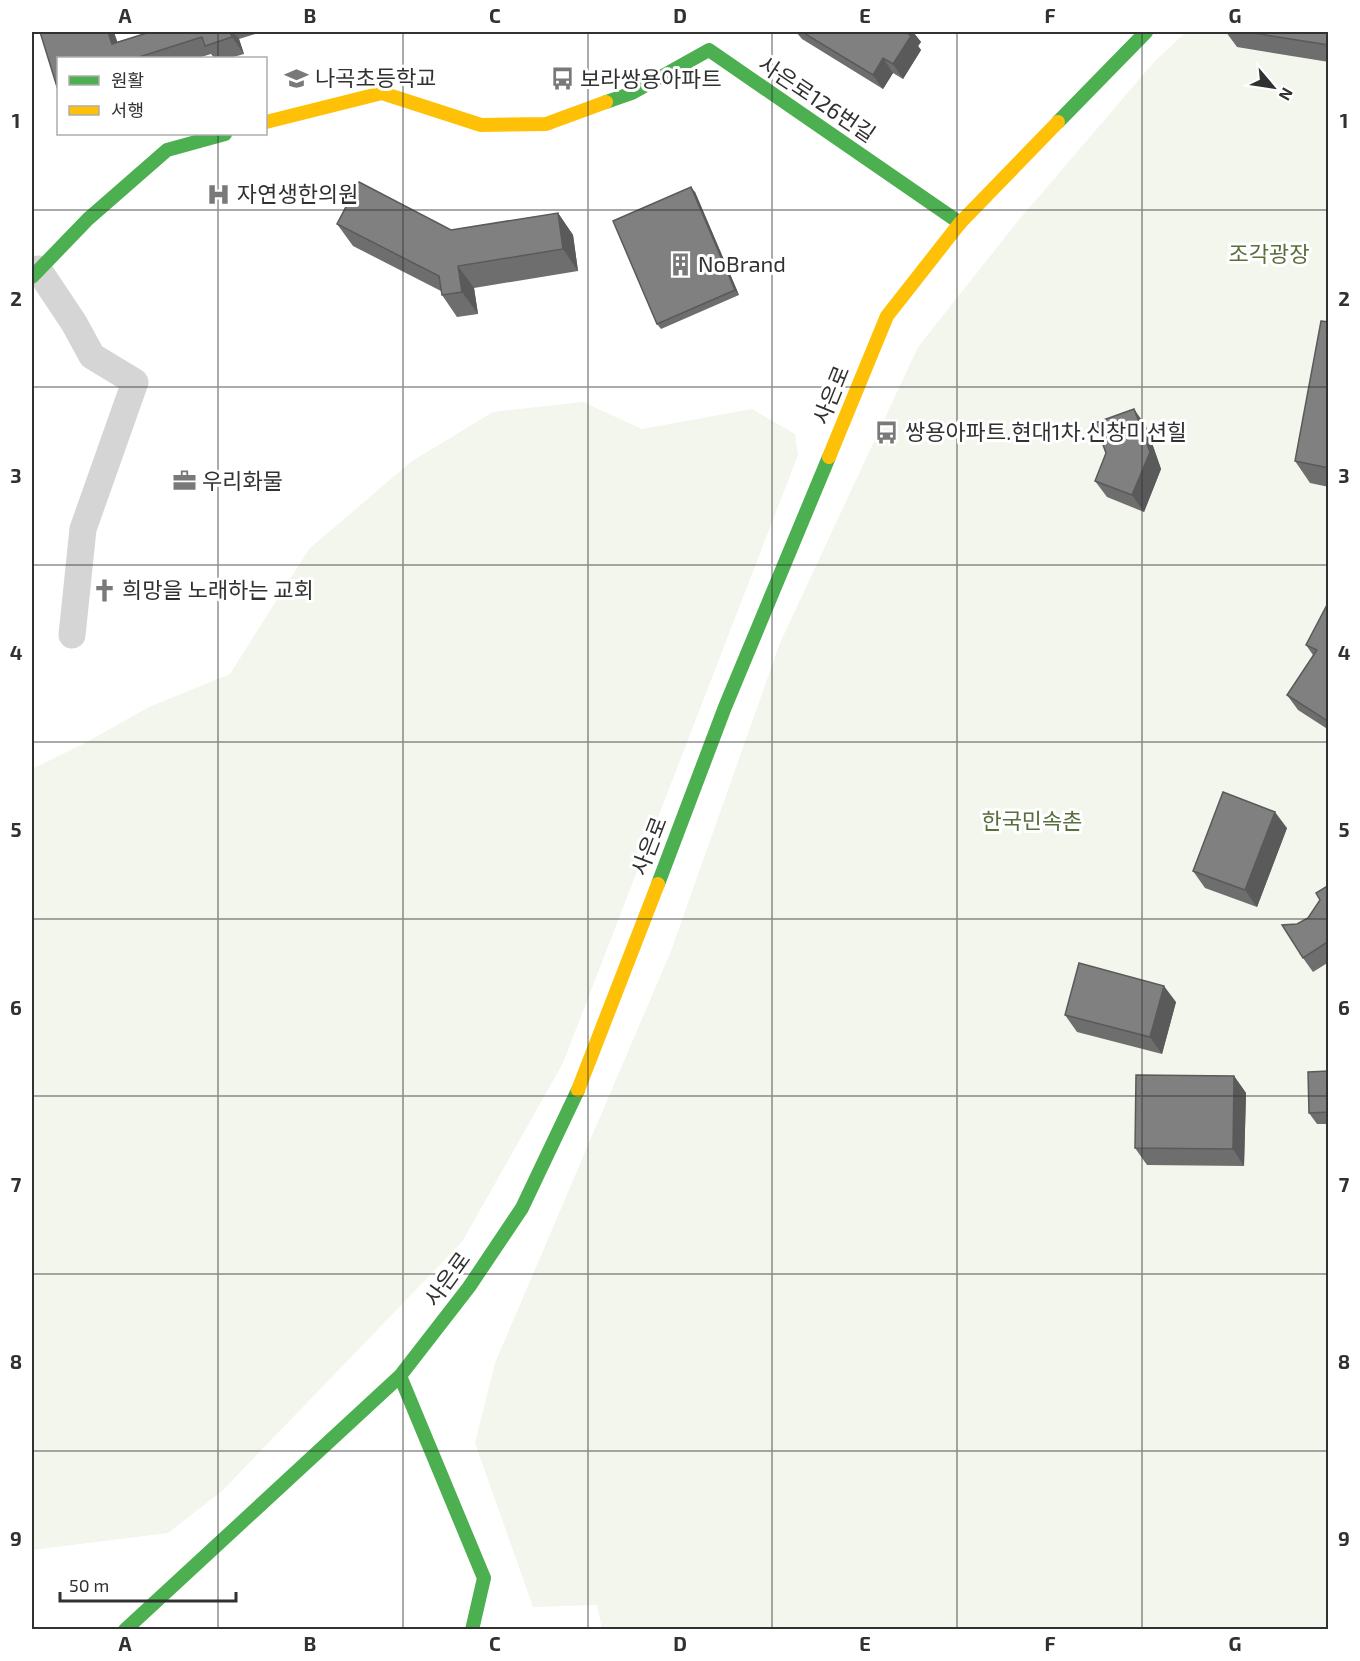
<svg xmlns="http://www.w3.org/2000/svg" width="1360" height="1661" font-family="'Exo 2','Noto Sans KR',sans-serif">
<rect width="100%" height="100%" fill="#fff"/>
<path fill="#f2f6ed" d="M1186,32H1328V1629H602L597,1605L533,1607L475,1443L495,1363L671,951L780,643L918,347L1018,221L1154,62Z
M583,402L642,429L752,409L795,434L798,455L563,1063L462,1242L222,1491L168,1533L32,1550V769L83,744L149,707L230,674L309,549L412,461L493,412Z"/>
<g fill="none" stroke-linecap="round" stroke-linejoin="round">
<path stroke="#d5d5d5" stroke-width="27" d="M38,269L74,323L92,356L135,382L83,529L72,635"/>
<path stroke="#4caf50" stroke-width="14" d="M606,102L632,93L709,50L960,223
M1058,122L1146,32
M32,277L88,219L167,150L225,134
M658,884L725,707L829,457
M400,1376L484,1578L472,1630
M125,1630L400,1376L469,1287L522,1208L578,1090"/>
<path stroke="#ffc107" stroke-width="14" d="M266,122L382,93L481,125L546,124L606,102
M829,457L887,316L960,223L1058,122
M578,1090L658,884"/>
</g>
<path fill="#6e6e6e" d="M150,32H262L239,39L244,54L230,58H214L211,54L198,58H58L117,42Z
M796,32H913L921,42L918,46L921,50L903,79L893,73L883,89L802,39Z
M1226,32H1329V62L1237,47Z
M695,192L739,295L661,329L657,324Z
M558,213L573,235L578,271L474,288L478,314L457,317L442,295L441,291L353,246L337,224L451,230Z
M1329,322V487L1310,483L1295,461Z
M1146,426L1161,469L1144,512L1107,497L1095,481Z
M1329,601V730L1298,710L1287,695L1313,655L1306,645Z
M1287,828L1257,907L1205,888L1193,871Z
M1329,885V962L1313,972L1303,958L1297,924L1308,918L1320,900Z
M1176,1002L1162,1054L1077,1032L1065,1015Z
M1329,1071V1124H1317L1309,1113Z
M1234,1076L1246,1093L1244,1166L1147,1165L1135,1148Z"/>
<path fill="#5a5a5a" d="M108,32H114L123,58L112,44Z
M230,32H233L239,39L244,54L232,37Z
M908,32H913L921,42L918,46L921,50L903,79L893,64Z
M883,58L893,73L883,89L873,75Z
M691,187L695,192L739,295L735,290Z
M558,213L573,235L578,271L563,249Z
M458,266L474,288L478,314L462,292Z
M1134,409L1146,426L1161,469L1144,512L1132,495Z
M1275,812L1287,828L1257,907L1245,890Z
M1164,986L1176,1002L1162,1054L1150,1037Z
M1234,1076L1246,1093L1244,1166L1233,1149Z"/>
<path fill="#808080" stroke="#5a5a5a" stroke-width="1.5" d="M40,32H108L112,44L150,32H230L232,37L205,46L202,37L136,58H58V90Z
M802,32H908L907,33L911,36L893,64L883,58L873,75Z
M1247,32H1329V45Z
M359,182L451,230L558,213L563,249L458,266L462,292L442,295L439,276L337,224Z
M691,187L735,290L657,324L613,221Z
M1321,321L1329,322V468L1295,461Z
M1134,409L1150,452L1132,495L1095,481L1106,453L1095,423Z
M1329,601V722L1287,695L1317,650L1306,645Z
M1223,792L1275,812L1245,890L1193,871Z
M1329,885V941L1303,958L1282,925L1297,924L1308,918L1320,900L1316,893Z
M1079,963L1164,986L1150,1037L1065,1015Z
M1329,1071V1112L1309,1113L1308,1072Z
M1136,1075L1234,1076L1233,1149L1135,1148Z"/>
<path fill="none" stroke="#313131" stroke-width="1.5" stroke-opacity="0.55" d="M218,32V58M403,32V1630M588,32V1630M772,32V1630M957,32V1630M1142,32V1630M218,134V1630M32,210H1328M32,387H1328M32,565H1328M32,742H1328M32,919H1328M32,1096H1328M32,1274H1328M32,1451H1328"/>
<defs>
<symbol id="school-bare" viewBox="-9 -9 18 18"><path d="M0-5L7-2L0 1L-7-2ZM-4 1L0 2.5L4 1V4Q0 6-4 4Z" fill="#797979" stroke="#fff" stroke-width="2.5" paint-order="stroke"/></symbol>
<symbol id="bus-bare" viewBox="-9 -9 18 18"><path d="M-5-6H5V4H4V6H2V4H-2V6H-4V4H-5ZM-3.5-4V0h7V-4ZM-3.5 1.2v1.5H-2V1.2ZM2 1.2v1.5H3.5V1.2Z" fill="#797979" stroke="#fff" stroke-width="2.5" paint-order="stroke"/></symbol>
<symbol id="hospital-bare" viewBox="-9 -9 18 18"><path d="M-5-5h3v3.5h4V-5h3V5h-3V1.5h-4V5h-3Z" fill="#797979" stroke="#fff" stroke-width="2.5" paint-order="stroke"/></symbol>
<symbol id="building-bare" viewBox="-9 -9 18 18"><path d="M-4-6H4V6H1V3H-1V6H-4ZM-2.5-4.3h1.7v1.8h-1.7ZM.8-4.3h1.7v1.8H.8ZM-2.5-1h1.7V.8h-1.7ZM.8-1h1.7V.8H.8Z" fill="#797979" stroke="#fff" stroke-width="2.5" paint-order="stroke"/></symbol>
<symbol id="office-bare" viewBox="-9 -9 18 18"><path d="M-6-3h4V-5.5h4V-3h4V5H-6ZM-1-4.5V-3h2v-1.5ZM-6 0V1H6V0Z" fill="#797979" stroke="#fff" stroke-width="2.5" paint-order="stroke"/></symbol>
<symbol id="church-bare" viewBox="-9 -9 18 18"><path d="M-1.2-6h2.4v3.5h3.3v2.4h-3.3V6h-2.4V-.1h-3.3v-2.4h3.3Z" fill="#797979" stroke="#fff" stroke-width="2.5" paint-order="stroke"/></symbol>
</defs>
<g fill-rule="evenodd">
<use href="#school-bare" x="280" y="62" width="33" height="33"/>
<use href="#bus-bare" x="546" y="62" width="33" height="33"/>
<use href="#hospital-bare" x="202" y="178" width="33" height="33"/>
<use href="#building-bare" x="664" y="248" width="33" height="33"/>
<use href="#bus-bare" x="870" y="416" width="33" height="33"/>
<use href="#office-bare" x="168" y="464" width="33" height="33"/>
<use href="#church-bare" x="88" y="574" width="33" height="33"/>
</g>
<g text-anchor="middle" stroke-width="6" stroke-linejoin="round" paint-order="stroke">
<g font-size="22" fill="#313131" stroke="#fff" text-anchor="start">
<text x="315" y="86">나곡초등학교</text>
<text x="580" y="87">보라쌍용아파트</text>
<text x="237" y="202">자연생한의원</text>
<text x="698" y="272">NoBrand</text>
<text x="905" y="440">쌍용아파트.현대1차.신창미션힐</text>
<text x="202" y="489">우리화물</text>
<text x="122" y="598">희망을 노래하는 교회</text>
</g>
<g font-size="22" fill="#313131" stroke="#fff">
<text transform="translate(817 99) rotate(34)" y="8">사은로126번길</text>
<text transform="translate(831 395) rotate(-68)" y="8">사은로</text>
<text transform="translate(649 846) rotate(-69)" y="8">사은로</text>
<text transform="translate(447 1279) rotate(-54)" y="8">사은로</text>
</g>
<g font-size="22" fill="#586e3c" stroke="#fff">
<text x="1269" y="262">조각광장</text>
<text x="1032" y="829">한국민속촌</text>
</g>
</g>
<rect width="1360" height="1661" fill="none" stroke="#ffffff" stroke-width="66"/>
<rect x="57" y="57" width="210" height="78" fill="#ffffff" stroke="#adadad" stroke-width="1.5"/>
<rect x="69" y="76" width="30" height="9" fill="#4caf50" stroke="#adadad" stroke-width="1.5"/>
<text x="111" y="87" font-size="18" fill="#313131">원활</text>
<rect x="69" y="106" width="30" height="9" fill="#ffc107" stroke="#adadad" stroke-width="1.5"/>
<text x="111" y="117" font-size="18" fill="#313131">서행</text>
<g transform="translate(1273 87) rotate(119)" stroke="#ffffff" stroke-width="4.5" paint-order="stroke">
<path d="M0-4.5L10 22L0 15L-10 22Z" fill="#313131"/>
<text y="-9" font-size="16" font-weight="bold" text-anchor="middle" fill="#313131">N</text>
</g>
<path d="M60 1592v9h176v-9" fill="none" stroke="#313131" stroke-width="3"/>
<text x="69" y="1592" font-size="18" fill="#313131" stroke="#ffffff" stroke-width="4.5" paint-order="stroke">50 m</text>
<rect x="33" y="33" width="1294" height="1595" fill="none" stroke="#313131" stroke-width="2"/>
<g font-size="20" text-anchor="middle" font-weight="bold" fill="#313131">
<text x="125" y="23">A</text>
<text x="310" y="23">B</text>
<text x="495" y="23">C</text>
<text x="680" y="23">D</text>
<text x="865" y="23">E</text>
<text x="1050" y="23">F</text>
<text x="1235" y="23">G</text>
<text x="16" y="128">1</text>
<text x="1344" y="128">1</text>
<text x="16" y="306">2</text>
<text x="1344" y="306">2</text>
<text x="16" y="483">3</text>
<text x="1344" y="483">3</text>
<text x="16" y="660">4</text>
<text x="1344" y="660">4</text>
<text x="16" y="837">5</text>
<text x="1344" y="837">5</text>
<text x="16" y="1015">6</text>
<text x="1344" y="1015">6</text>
<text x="16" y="1192">7</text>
<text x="1344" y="1192">7</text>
<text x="16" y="1369">8</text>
<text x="1344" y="1369">8</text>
<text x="16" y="1546">9</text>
<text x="1344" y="1546">9</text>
<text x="125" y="1651">A</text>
<text x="310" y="1651">B</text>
<text x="495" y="1651">C</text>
<text x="680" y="1651">D</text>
<text x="865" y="1651">E</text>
<text x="1050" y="1651">F</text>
<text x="1235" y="1651">G</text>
</g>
</svg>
